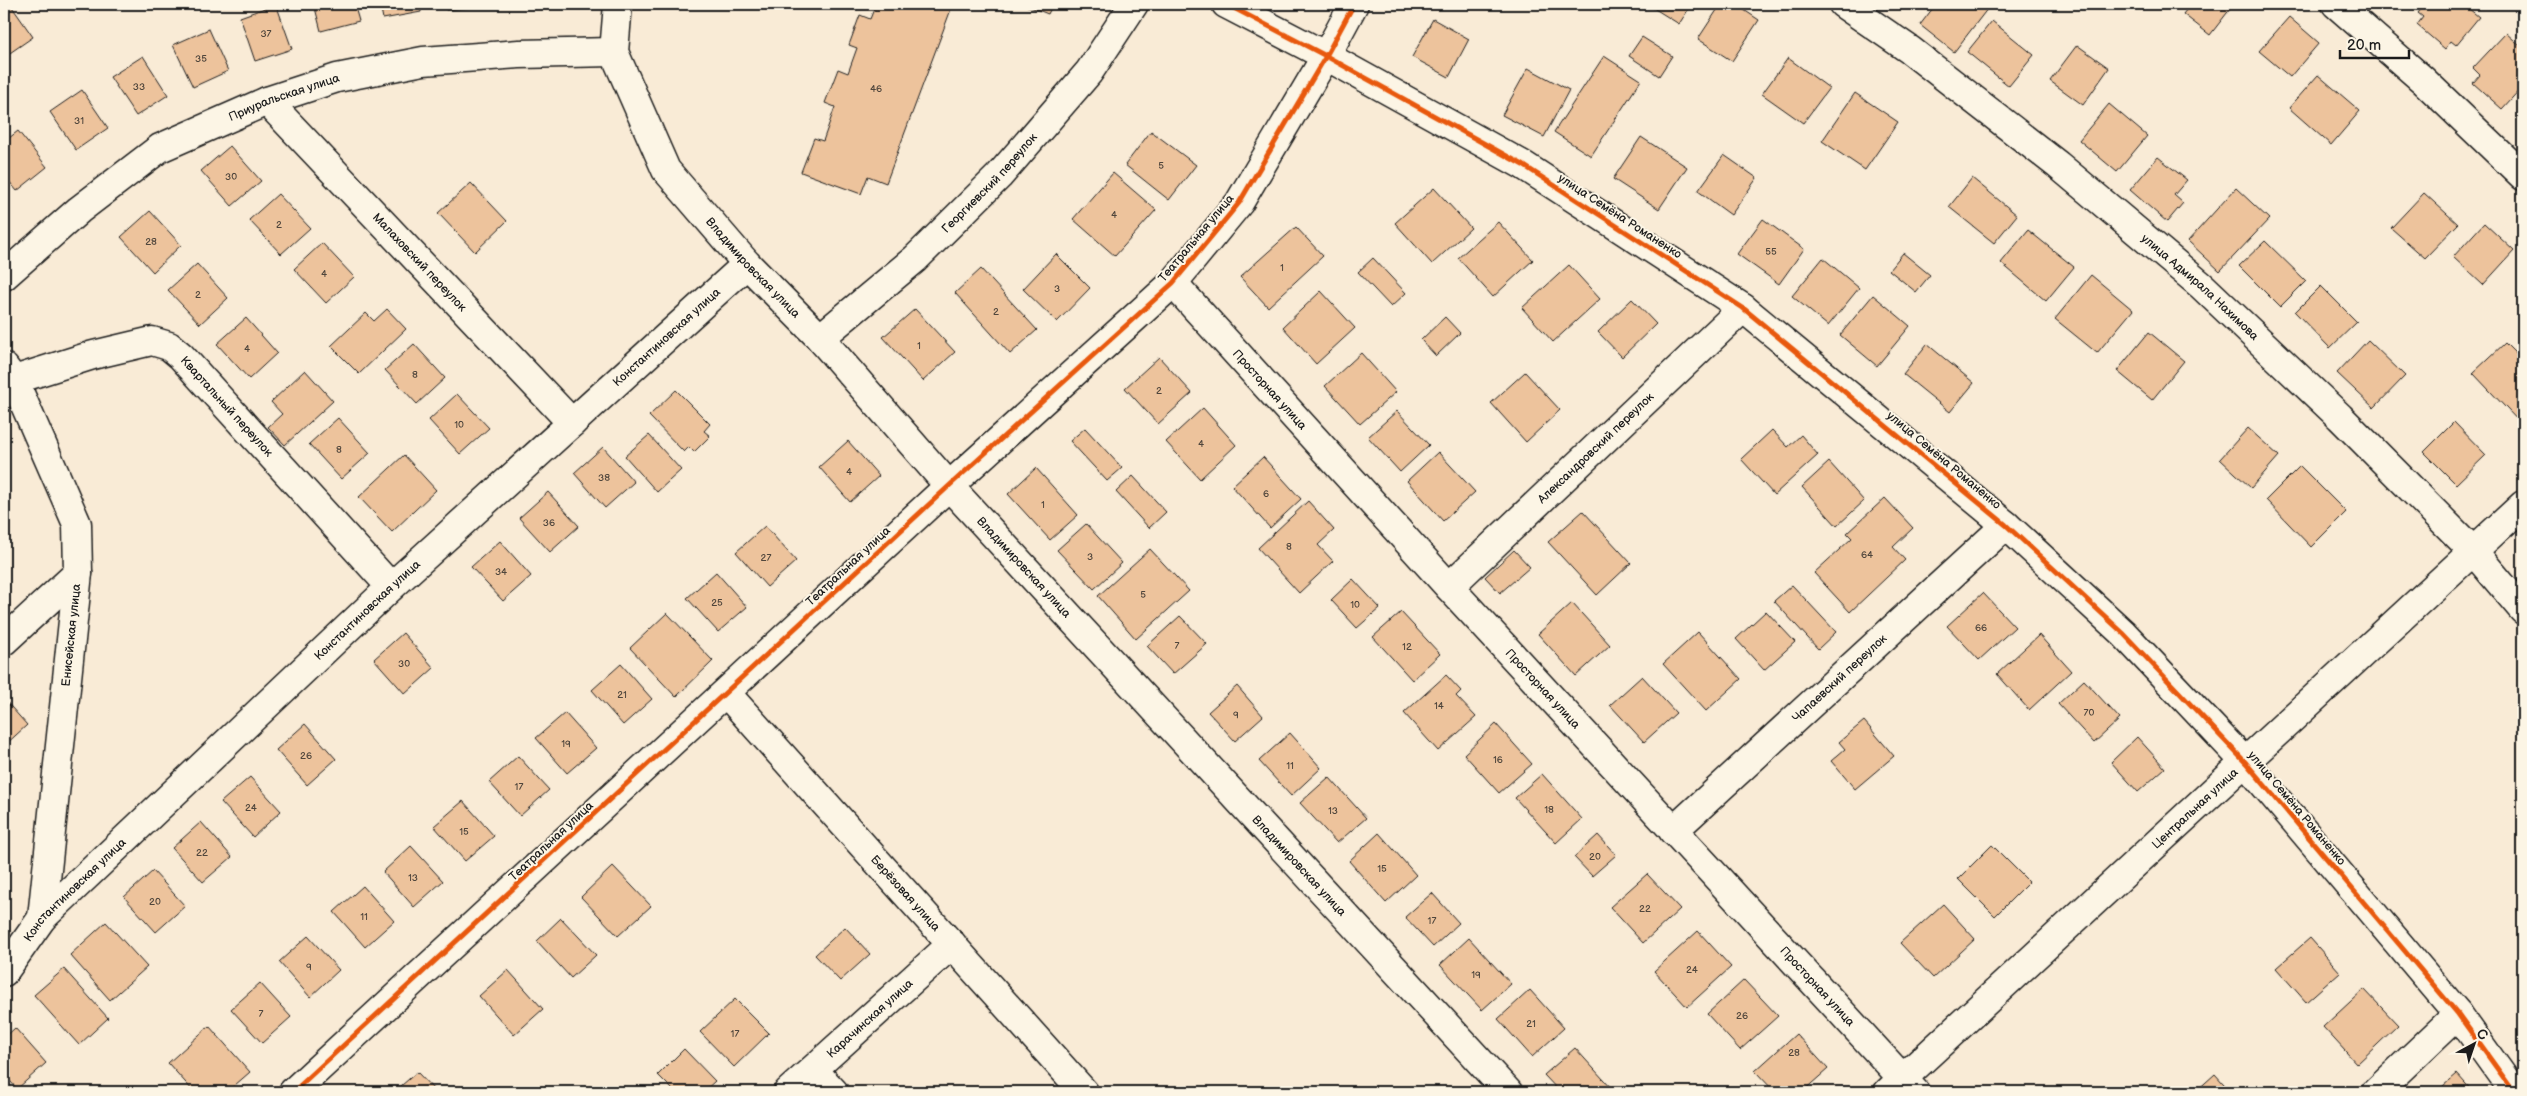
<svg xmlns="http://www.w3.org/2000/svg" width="2527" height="1096" font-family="'Balsamiq Sans',sans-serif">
<rect width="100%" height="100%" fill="#f9ebd6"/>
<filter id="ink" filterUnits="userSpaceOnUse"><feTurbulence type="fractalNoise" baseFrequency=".02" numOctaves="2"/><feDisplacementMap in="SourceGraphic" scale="10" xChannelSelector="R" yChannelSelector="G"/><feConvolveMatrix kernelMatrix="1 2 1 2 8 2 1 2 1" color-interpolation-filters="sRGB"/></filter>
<g filter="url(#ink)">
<path fill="#edc39c" stroke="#1c1c1c" d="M4,4H10L33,37L4,57Z
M276,4L292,49L255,61L240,17Z
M314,4H354L359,21L321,31Z
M380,4H420L421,12L383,19Z
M446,4H484L485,6L446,10Z
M876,4H953L886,183L868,176L861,194L801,172L814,138L823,141L835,107L825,103L838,69L848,73L857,48L849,45L860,15L870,19Z
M1023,4H1053L1048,14Z
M1647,4H1692L1679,24Z
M1721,4H1735L1759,20L1732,61L1698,39Z
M1936,4H1983L1988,8L1954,52L1920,25Z
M2191,4H2234L2210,35L2183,14Z
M2425,4H2463L2479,17L2456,45L2451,41L2445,49L2417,25L2423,17L2418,13Z
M2289,17L2319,43L2290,77L2259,51Z
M1433,19L1469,39L1449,77L1412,57Z
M1992,21L2034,55L2009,86L1967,52Z
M209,29L228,71L193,87L173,45Z
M2506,33L2523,48V86L2502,109L2473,83L2480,75L2473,68Z
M1642,37L1672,56L1659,76L1629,56Z
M2077,45L2109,68L2083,105L2050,81Z
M143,56L168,95L136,116L110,77Z
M1604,56L1641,80L1591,156L1554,132Z
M1788,58L1829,88L1803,123L1762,94Z
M1528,68L1569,90L1544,137L1502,115Z
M2318,75L2360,111L2331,145L2289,108Z
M82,90L108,128L76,150L50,112Z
M1855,93L1898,122L1865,170L1822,141Z
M2109,104L2147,136L2117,172L2079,140Z
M18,131L47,167L17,191L4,175V142Z
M1151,131L1196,165L1169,200L1125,165Z
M1641,137L1687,167L1659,209L1613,179Z
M230,146L261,181L232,206L201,171Z
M1724,155L1757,178L1731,215L1698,191Z
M2158,157L2187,180L2174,195L2183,203L2167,222L2130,190Z
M1113,173L1156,210L1115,256L1073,219Z
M1972,178L2017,215L1994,243L1949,207Z
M471,183L507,221L475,252L438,213Z
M1434,188L1471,228L1432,264L1395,223Z
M2236,188L2269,219L2220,271L2188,241Z
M2424,193L2458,224L2425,258L2391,228Z
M278,194L310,228L281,254L249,220Z
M150,211L181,245L153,272L121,237Z
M1763,219L1804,249L1779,284L1737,254Z
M1498,222L1533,260L1493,297L1458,258Z
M2484,223L2514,251L2483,285L2453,257Z
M1296,227L1323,256L1268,307L1240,277Z
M2028,230L2074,267L2046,301L2001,263Z
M2265,241L2306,281L2280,307L2239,266Z
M322,243L354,277L326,303L294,269Z
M1903,253L1930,275L1916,292L1889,270Z
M1056,254L1090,288L1057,322L1023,289Z
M1373,258L1406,293L1391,307L1358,272Z
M1823,258L1859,288L1828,326L1792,296Z
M197,264L228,298L200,324L168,290Z
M1569,265L1600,299L1553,342L1522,308Z
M981,269L1037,330L1010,354L955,293Z
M2091,275L2133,310L2097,353L2055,319Z
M2321,286L2357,322L2330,348L2295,312Z
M1321,291L1355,328L1316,364L1283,327Z
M1873,295L1910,326L1877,366L1840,335Z
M1632,299L1656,324L1622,357L1598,332Z
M387,309L406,329L359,374L331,346L366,313L374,321Z
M915,309L955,352L923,381L883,337Z
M1445,317L1460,333L1436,356L1421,340Z
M246,318L277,353L249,379L217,344Z
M2149,332L2184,361L2152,400L2117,371Z
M2368,340L2405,376L2374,408L2337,373Z
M2505,343L2523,361V426L2473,373Z
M414,344L445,378L417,404L385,370Z
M1927,344L1974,383L1950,412L1903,374Z
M1361,353L1396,392L1360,424L1325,386Z
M1159,357L1192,393L1158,424L1125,388Z
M305,370L333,401L285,445L268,427L282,414L271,402Z
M1525,372L1560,410L1526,442L1491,403Z
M676,390L710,424L704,431L710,436L694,452L689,447L684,452L649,416Z
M457,394L489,428L460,454L429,420Z
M1203,408L1236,445L1200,479L1166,442Z
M1397,411L1429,445L1400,472L1368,437Z
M338,418L370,453L341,479L309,444Z
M2454,422L2486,455L2456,484L2424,452Z
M1085,428L1122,468L1107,481L1070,441Z
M2248,428L2279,456L2251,488L2220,459Z
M1772,430L1788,447L1801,435L1818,455L1774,495L1741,459Z
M649,435L681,470L657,492L625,456Z
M848,441L879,476L850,502L819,467Z
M603,447L634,482L605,508L574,473Z
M1438,452L1475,492L1443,521L1407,481Z
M404,455L436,490L392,532L359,497Z
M1263,457L1301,499L1270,528L1232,486Z
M1829,462L1864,501L1837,526L1802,487Z
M2300,466L2346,512L2311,547L2266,500Z
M1036,468L1078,515L1050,540L1008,494Z
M1133,476L1166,512L1149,528L1116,492Z
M548,492L579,526L550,552L519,518Z
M1885,498L1913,528L1893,547L1905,560L1850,612L1814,573L1852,538L1847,533Z
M1308,501L1334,530L1318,545L1333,561L1299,593L1258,548Z
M1583,511L1631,563L1597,595L1548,542Z
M1086,524L1122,563L1094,589L1057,550Z
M765,526L796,561L767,587L736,552Z
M500,541L531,576L503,601L471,567Z
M1150,549L1189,591L1136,639L1098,596Z
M1514,550L1530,567L1500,593L1485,577Z
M716,572L747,607L718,632L687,598Z
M1353,579L1380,608L1357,628L1331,600Z
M1792,585L1836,632L1818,649L1774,601Z
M1983,593L2015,627L1979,660L1947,626Z
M1572,603L1610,645L1576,676L1538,634Z
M1766,611L1795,642L1764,670L1736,639Z
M1401,612L1440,654L1412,680L1373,637Z
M667,613L713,661L676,697L630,648Z
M1180,616L1207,644L1173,674L1147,646Z
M1698,632L1741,679L1706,711L1663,664Z
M403,633L434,668L405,694L374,659Z
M2039,635L2071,671L2029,710L1997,674Z
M621,664L652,699L623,725L592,690Z
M1446,675L1461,691L1456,696L1476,717L1438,751L1404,713Z
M1642,676L1676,713L1644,742L1610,705Z
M2084,680L2120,719L2094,743L2058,704Z
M1237,686L1263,716L1235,741L1208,712Z
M4,699L27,725L4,746Z
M565,713L596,748L567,773L536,738Z
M1864,721L1894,756L1855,789L1831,761L1845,749L1839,742Z
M305,724L336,759L307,785L276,750Z
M1496,724L1532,764L1499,793L1464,754Z
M1290,733L1321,768L1291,796L1259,761Z
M2137,737L2165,768L2138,792L2111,762Z
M518,756L549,790L520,816L489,782Z
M1542,774L1582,819L1556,843L1515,798Z
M250,777L281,811L253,837L221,802Z
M1329,777L1366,818L1337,843L1300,803Z
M463,801L494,836L465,861L434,826Z
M201,822L232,857L203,882L172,848Z
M1379,833L1416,875L1386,903L1349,861Z
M1598,835L1616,855L1592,876L1574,857Z
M1992,845L2029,882L1995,916L1958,879Z
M411,846L443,881L414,907L383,872Z
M613,866L651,906L618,936L581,897Z
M153,871L185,906L156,932L124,897Z
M1647,874L1680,909L1643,943L1610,907Z
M363,886L394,921L365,947L334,912Z
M1432,893L1459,923L1433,947L1405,917Z
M1943,904L1975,939L1933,978L1900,943Z
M561,918L596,955L571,978L537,941Z
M106,922L147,967L110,1000L70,955Z
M845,927L870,954L840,981L815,955Z
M1698,931L1731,967L1687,1007L1654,971Z
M308,936L339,970L310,997L279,962Z
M1469,938L1511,984L1482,1010L1440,965Z
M2310,938L2340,972L2306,1002L2276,968Z
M64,969L108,1018L79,1045L34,995Z
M508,970L543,1009L514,1035L479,996Z
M1744,980L1778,1016L1740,1050L1707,1014Z
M260,983L291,1017L262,1043L231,1009Z
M2364,989L2398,1025L2357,1064L2323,1027Z
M1530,990L1564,1028L1532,1057L1498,1019Z
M735,999L769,1033L734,1067L700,1032Z
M209,1026L250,1072L227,1092H194L168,1063Z
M15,1028L46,1063L17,1089L4,1074V1038Z
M1796,1034L1828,1069L1802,1092H1775L1755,1071Z
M1575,1048L1613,1090L1610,1092H1560L1544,1075Z
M684,1049L715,1081L703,1092H675L658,1075Z
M417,1072L436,1092H394Z
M2215,1074L2231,1092H2195Z
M2457,1074L2473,1092H2436Z"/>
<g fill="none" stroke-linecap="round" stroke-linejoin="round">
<defs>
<g id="minor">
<path id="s1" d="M618,4L614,52L666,170L747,264L820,338L949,486L1508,1092"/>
<path d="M1226,4L1326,56L1523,165L1743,308L2006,525L2123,633L2246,763L2458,1014L2514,1092"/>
<path id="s2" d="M1843,4L1910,50L2058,165L2202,286L2340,417L2473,551L2523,610"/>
<path d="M2336,4L2423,80L2523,176"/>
<path id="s3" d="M267,101L572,423"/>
<path id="s4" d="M4,276L79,210L160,148L267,101L337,78L423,61L519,54L614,52"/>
<path id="s5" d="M1173,283L1449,587L1915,1092"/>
<path id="s6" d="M820,338L915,259L999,176L1089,72L1134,4"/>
<path d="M4,367L14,380L77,524L78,573L42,918"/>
<path id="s7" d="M14,380L93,355L152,341L169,346L181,356L391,587"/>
<path id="s8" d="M1449,587L1743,308"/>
<path d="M4,641L78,573"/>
<path id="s9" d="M726,693L1084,1092"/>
<path id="s10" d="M1673,831L2006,525"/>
<path id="s11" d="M4,972L42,918L391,587L747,264"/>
<path d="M813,1070L834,1092"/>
<path d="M293,1092L949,486L1173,283L1239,203L1326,56L1354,4"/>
<path id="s12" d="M788,1092L952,944"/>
<path id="s13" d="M1888,1092L2523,505"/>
<path d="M2376,1092L2458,1014"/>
</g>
</defs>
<use href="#minor" stroke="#1c1c1c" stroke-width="31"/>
<use href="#minor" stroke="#fcf5e5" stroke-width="28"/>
<defs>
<path id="cycleway" d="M1226,4L1326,56L1523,165L1743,308L2006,525L2123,633L2246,763L2458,1014L2514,1092
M293,1092L949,486L1173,283L1239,203L1326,56L1354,4"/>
</defs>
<use href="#cycleway" stroke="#fcf5e5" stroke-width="8"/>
<use href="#cycleway" stroke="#e8590c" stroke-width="5"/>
</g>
</g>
<g text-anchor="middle" stroke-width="4" stroke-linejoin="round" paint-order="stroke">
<g font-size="10" fill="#50463c">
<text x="266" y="37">37</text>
<text x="201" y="62">35</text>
<text x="139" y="90">33</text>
<text x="876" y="92">46</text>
<text x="79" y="124">31</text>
<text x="1161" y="169">5</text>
<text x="231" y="180">30</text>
<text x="1114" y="218">4</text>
<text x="279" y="228">2</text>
<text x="151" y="245">28</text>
<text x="1771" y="255">55</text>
<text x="1282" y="271">1</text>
<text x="324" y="277">4</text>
<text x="1057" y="292">3</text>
<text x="198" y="298">2</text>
<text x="996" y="315">2</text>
<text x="919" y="349">1</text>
<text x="247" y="352">4</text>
<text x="415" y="378">8</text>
<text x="1159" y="394">2</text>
<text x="459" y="428">10</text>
<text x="1201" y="447">4</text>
<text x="339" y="453">8</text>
<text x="849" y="475">4</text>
<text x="604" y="481">38</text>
<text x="1266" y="497">6</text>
<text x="1043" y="508">1</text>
<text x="549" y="526">36</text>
<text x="1289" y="550">8</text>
<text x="1867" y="558">64</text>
<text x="1090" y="560">3</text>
<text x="766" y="561">27</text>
<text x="501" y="575">34</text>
<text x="1143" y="598">5</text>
<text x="717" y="606">25</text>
<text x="1355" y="608">10</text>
<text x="1981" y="631">66</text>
<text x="1177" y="649">7</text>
<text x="1407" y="650">12</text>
<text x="404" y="667">30</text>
<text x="622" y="698">21</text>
<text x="1439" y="709">14</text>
<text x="2089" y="716">70</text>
<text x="1236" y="718">9</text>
<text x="566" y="747">19</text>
<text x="306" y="759">26</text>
<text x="1498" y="763">16</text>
<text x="1290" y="769">11</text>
<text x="519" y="790">17</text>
<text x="251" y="811">24</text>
<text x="1549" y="813">18</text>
<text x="1333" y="814">13</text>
<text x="464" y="835">15</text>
<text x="202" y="856">22</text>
<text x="1595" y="860">20</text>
<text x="1382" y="872">15</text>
<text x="413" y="881">13</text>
<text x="155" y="905">20</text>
<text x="1645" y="912">22</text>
<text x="364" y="920">11</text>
<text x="1432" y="924">17</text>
<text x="309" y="970">9</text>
<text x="1692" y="973">24</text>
<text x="1476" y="978">19</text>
<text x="261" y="1017">7</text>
<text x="1742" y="1019">26</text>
<text x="1531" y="1027">21</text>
<text x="735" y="1037">17</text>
<text x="1794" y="1056">28</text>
</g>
<g font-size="12" fill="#1c1c1c" stroke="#fcf5e5">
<text dy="4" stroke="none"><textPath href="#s4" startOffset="336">Приуральская улица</textPath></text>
<text dy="4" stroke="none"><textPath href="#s6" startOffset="230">Георгиевский переулок</textPath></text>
<text transform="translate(1620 216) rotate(33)" y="4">улица Семёна Романенко</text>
<text transform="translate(1196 238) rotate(-50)" y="4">Театральная улица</text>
<text dy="4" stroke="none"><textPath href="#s3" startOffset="222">Малаховский переулок</textPath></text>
<text dy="4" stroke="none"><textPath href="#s1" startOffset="308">Владимировская улица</textPath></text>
<text dy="4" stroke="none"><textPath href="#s2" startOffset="456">улица Адмирала Нахимова</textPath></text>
<text dy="4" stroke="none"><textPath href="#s11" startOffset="919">Константиновская улица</textPath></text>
<text dy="4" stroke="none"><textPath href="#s5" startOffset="144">Просторная улица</textPath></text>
<text dy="4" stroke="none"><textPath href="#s7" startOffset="245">Квартальный переулок</textPath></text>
<text dy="4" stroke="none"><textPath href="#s8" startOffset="202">Александровский переулок</textPath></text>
<text transform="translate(1944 460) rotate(40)" y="4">улица Семёна Романенко</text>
<text transform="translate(848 566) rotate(-43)" y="4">Театральная улица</text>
<text dy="4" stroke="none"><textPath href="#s1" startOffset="712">Владимировская улица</textPath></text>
<text dy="4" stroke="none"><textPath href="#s11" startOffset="514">Константиновская улица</textPath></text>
<text transform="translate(71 635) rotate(-84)" y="4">Енисейская улица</text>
<text dy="4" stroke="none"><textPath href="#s10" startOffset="226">Чапаевский переулок</textPath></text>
<text dy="4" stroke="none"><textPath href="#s5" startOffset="549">Просторная улица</textPath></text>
<text transform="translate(2297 808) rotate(50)" y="4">улица Семёна Романенко</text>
<text dy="4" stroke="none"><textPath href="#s13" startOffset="418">Центральная улица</textPath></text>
<text transform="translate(551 841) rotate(-43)" y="4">Театральная улица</text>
<text dy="4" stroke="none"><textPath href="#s1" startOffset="1118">Владимировская улица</textPath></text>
<text dy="4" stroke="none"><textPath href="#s11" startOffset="109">Константиновская улица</textPath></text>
<text dy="4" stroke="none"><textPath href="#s9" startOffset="269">Берёзовая улица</textPath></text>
<text dy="4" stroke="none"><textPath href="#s5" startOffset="954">Просторная улица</textPath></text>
<text dy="4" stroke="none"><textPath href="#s12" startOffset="110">Карачинская улица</textPath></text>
</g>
</g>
<rect width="2527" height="1096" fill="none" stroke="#fcf5e5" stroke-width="20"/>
<rect x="10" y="10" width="2507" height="1076" fill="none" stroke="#1c1c1c" stroke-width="2" filter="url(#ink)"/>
<g transform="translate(2474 1044) rotate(40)" stroke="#fcf5e5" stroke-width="4" paint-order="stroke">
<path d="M0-4L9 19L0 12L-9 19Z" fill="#1c1c1c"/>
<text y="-8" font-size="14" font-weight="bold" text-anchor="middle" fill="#1c1c1c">С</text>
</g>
<path d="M2340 50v8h69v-8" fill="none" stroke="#1c1c1c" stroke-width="2.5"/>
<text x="2347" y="50" font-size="15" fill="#1c1c1c" stroke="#fcf5e5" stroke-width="4" paint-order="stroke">20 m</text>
</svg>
